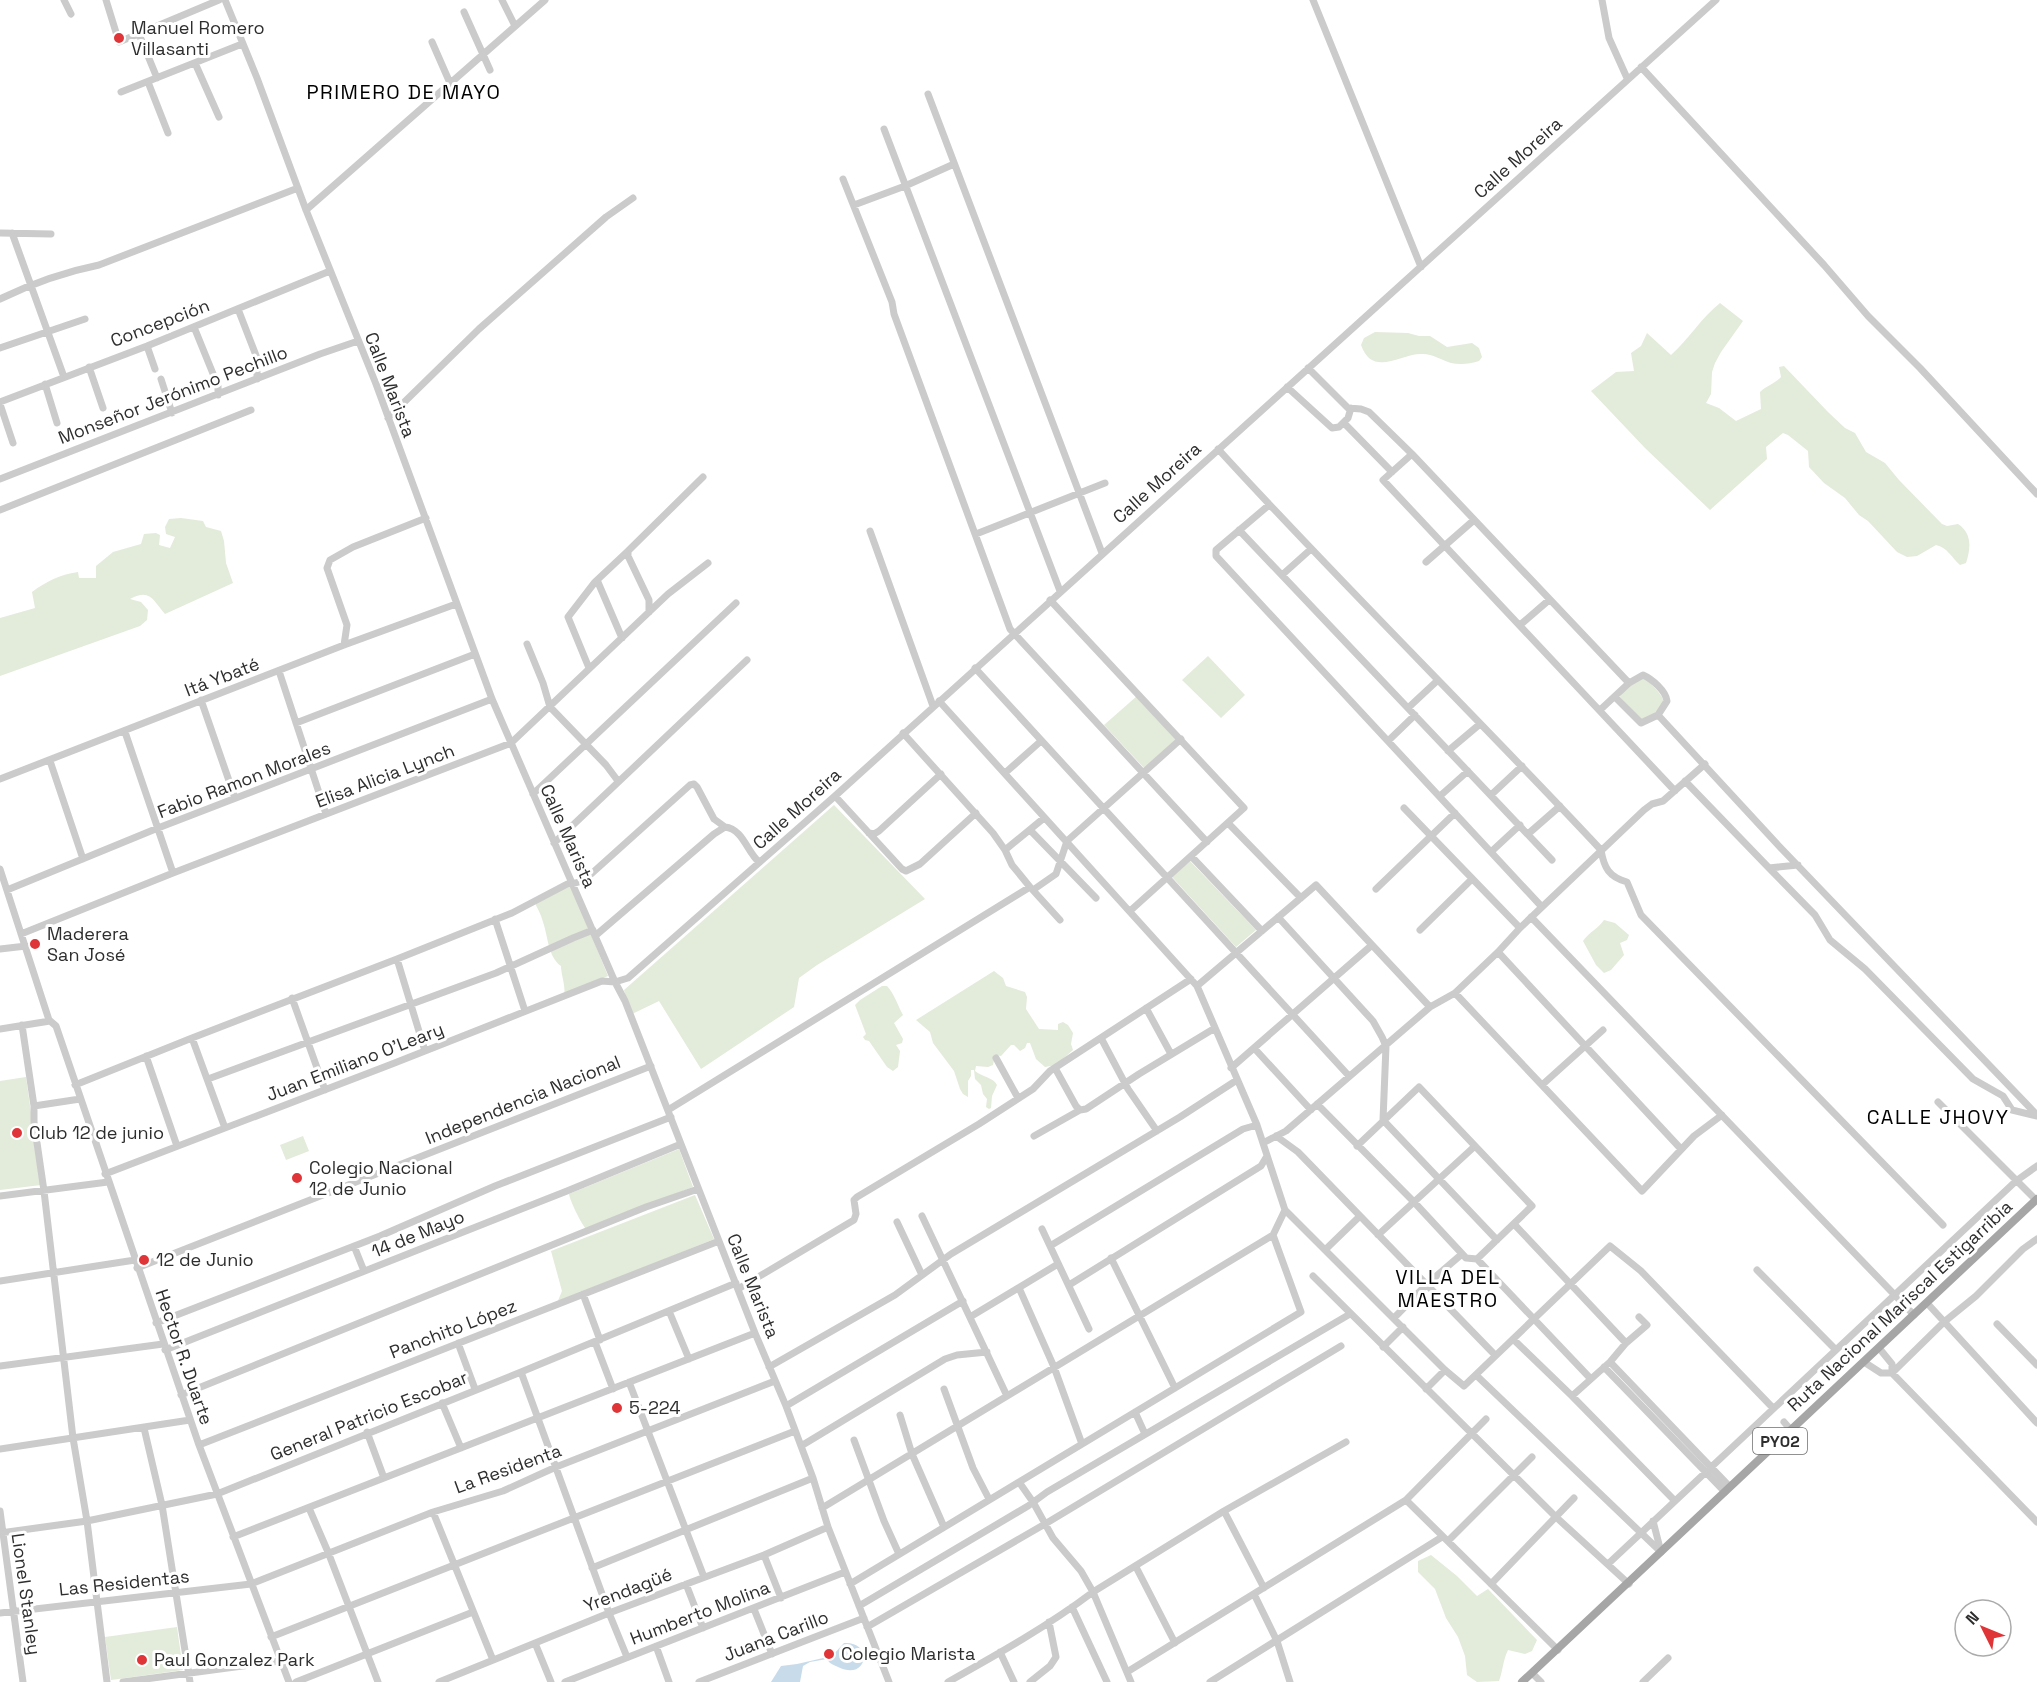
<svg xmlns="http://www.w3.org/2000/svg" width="2037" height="1682" font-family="'Space Grotesk',sans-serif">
<rect width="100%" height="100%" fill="#fff"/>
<path fill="#e3ebdb" d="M1720,303L1743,321L1721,352L1715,363L1712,372L1711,394L1706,403L1719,408L1736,421L1761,409L1760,392C1766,386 1774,384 1781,377L1779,367L1784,366L1828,412L1845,428L1855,433L1866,452L1885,463L1899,480L1942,524L1947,526L1958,524C1972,533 1971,548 1966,563L1960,565C1952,558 1947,547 1936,545L1917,556L1907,557L1897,552L1868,521L1859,515L1845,498L1824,483L1809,467L1808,451L1788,435L1783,433L1766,447L1767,459L1710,510L1645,448L1591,391L1616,372L1634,371L1631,353L1641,346L1647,333L1671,355C1689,339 1701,318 1720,303Z
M1375,332L1408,333L1419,336H1430L1447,347L1472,343L1479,348L1482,357L1479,361C1470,364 1460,365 1451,363C1441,360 1433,354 1423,354C1402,352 1373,379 1361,345L1364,338Z
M181,518L203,521L206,527L221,531L224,541L226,563L233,583L165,614C153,601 151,588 130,599L141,602L148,610L147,620L140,626L0,676V618L35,608L32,592C47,581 59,575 78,572L79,578H96V566L113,552L141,544L144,534L156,533L160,535L159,545L170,548L175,537L166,534L165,527L169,519Z
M1208,656L1245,695L1221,718L1182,680Z
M1638,678H1645C1665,698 1675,706 1642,720L1620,697L1621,694Z
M1137,696L1178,739L1144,768L1104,725Z
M834,805L925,899L817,965L799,978L794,1007L701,1069L659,1001L630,1015L624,990Z
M1190,861L1256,930L1236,947L1172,877Z
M570,883L608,976L564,995C566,986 561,975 561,966C548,957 548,936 543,922C541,914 537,907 533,900Z
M1604,920L1615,923L1629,935L1627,940L1620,943L1624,955L1611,970L1604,973L1596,965L1583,941C1589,932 1598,929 1604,920Z
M994,971L1003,978L1006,986L1025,992L1027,997L1026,1009L1039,1029L1058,1030V1024L1063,1022L1068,1025L1073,1033L1071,1044L1073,1050L1056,1065L1045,1067L1036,1059L1030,1043H1027L1025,1048L1020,1051L1014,1045H1011L1001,1056L995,1055L993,1065L988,1067L976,1066L975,1071C982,1077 993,1077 997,1085L992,1096L991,1108L989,1109L986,1107L987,1099L983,1094L981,1085L975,1079L974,1070H971V1076L968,1081V1097L963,1094L960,1089L954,1071L933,1043L930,1032L916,1020Z
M882,986H887C894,993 898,1006 903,1015L894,1023L903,1039L902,1043L896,1045L900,1051L898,1067L893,1071L887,1067L869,1041L865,1040L863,1037L866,1034L855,1005L860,1000Z
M26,1077L41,1185L0,1190V1081Z
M303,1136L309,1151L286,1160L280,1145Z
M679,1149L693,1187L586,1229C581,1223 570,1201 569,1194Z
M695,1195L714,1239L557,1303L562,1291L551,1251Z
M1431,1555L1457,1576L1477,1596L1488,1589L1537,1640L1532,1651L1525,1654L1508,1650C1503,1660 1503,1670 1499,1681L1477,1682L1467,1675L1465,1656L1458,1637L1446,1618L1435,1589L1418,1572V1561Z
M177,1627L183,1670L111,1680L105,1637Z"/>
<path fill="#c8dbea" d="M844,1643C874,1641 868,1682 838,1667C832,1664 830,1664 827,1659L810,1662L803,1666L800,1682H771L781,1666L797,1664L832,1656Z"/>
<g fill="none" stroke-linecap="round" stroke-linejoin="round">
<path stroke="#cbcbcb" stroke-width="7" d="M64,0L71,14
M106,0L119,42L219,0
M225,0L257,78L306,210L376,384L492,699L615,982L625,1001L755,1333L786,1406L813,1478L828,1527L889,1682
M502,0L515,26
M1313,0L1421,267
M1602,0L1609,38L1627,78
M464,12L490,70
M139,34L157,78
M432,42L450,83
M195,63L219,117
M1641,67L1824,265L1868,316L1920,368L2037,494
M148,82L168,133
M121,92L242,44
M928,94L1102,553
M884,129L1060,591
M843,179L892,302L894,314L1010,629L1207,842
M854,205L905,186L954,164
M306,210L545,0
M0,233L51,234
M12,233L64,377
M0,299C33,283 64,272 99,265L298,188
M238,309L257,358V379
M194,327L218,386V395
M147,346L155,369
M0,348L85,319
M89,367L103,408
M1308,368L1348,408L1361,409L1369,412L1412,454L1629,683
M161,379L172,413
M45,384L57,423
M1287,387L1332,428L1339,427L1348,418L1351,408
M0,402L147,346L330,271
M0,404L13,443
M388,418L479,329L606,217L633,198
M1344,423L1392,472
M1218,449C1343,586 1475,715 1601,850C1604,868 1609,877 1627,882L1641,915L1943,1225
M1412,454L1383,480L1675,791
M0,479L320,354L358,341
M1269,505L1216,550V556L1542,907
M0,510L251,410
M1239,530L1552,860
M870,531L933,706
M976,534L1105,483
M1426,562L1474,520
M1282,575L1311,549
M597,580L622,638
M1050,600L1244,808L1130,911
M649,612V600L628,556V551L703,477
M1520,625L1549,600
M527,644L543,683L550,707L606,765L618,781
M344,645L347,625L327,568L330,560L353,547L426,518
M589,668L568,617L595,582L628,551
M975,668L1349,1076
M279,671L326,814
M201,700L235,798
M939,701L1197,986L1257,1125L1285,1210L1445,1370L1464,1386L1610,1246L1641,1271L1773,1408
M1408,708L1438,680
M1600,710L1629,683L1643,675C1652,679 1666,691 1667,701L1658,715L1641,723L1615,697
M1658,715L1778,845L2037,1115
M296,723L475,654
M125,732L173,873
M903,733L993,833L1005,850L1012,865L1030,887
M1388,741L1415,715
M1448,751L1480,724
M50,761L83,859
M1005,773L1041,741
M0,779L344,645L456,604
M1685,781L1769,868L1798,865
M533,794L736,603
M1491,795L1522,766
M835,796L902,869L906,871L920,864L976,813
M1440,796L1468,771
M1404,808L1520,928
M1228,823L1301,898
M1030,830L1096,898
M869,833L874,834L879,831L941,774
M1528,834L1560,806
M554,843L747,660
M1005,850L1044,818
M1492,851L1520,825
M1191,856L1262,931
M1769,868L1815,915L1830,940L1865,969L1973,1079L2003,1096L2012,1110L2037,1116
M0,869L49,1020L56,1026L199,1445L289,1682
M572,884L582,881L590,875L690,785L694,784L697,787L714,819L725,827
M1376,889L1455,813
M7,890L158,828L492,699
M1033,890L1056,874L1067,841L1181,739
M1278,917L1373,1021L1382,1037L1386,1046L1383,1120L1497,1240
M1531,917L1914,1315
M495,919L525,1011
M1420,930L1472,879
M21,934L173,873L511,743L668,594L708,563
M595,936L714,834L725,827C743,829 747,852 759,862
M0,949L26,946
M1498,952L1681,1149
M397,959L425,1051
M1197,986L1316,885L1430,1007
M1455,993L1642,1191L1694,1136L1722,1115
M292,998L325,1090
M1146,1008L1171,1054
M22,1025L34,1106V1122L44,1191L73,1438L87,1521L107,1682
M0,1029L50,1021
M192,1038L397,959L512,913L571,882
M1101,1038L1128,1089L1157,1131
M1254,1048L1311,1110
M146,1056L177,1146
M996,1058L1018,1098
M1055,1068L1076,1106L1080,1110L1086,1109L1139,1074L1215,1028
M1231,1068L1372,945
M208,1079L496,973L573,938L593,930
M75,1085L192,1038L225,1128
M1542,1085L1603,1030
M1938,1102L2036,1200
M1317,1104L1414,1202L1466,1258L1477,1259L1590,1378
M34,1106L80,1099
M668,1110L1030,887L1060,920
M1034,1136L1080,1110
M1276,1136L1298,1152L1495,1355
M1263,1143L1286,1131L1430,1007L1455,993L1498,952L1520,928L1644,810L1652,804L1663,801L1705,764
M1357,1146L1419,1087L1532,1206L1477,1259
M105,1174L392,1064L602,981L615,982L628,978L835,796L1716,0
M0,1196L108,1182
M922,1216L1007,1396
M897,1222L922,1275
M1514,1224L1626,1343
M1042,1229L1089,1329
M1378,1235L1475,1146
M354,1246L364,1271
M1050,1246L1243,1129L1257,1125
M1326,1249L1360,1216
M1111,1258L1175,1388
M137,1268L651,1066
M1757,1270L1835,1349
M1313,1276L1556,1517L1629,1584
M0,1281L135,1260
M1069,1285L1261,1166L1267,1156
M1019,1288L1054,1367L1082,1444
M738,1289L854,1220L856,1214L854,1200L857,1197L979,1124L1033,1089L1050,1071L1191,979
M583,1294L600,1340
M1927,1303L2037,1423
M669,1311L689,1359
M970,1317L1058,1264
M1394,1318L1427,1284L1462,1254
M156,1323L380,1236L495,1186L671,1117
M1997,1324L2037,1365
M1513,1339L1572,1396L1675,1501
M595,1342L613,1389
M458,1343L475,1389
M1383,1347L1403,1327
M1879,1348L1892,1364V1373L2037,1522
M165,1350L567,1191L681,1144
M1610,1362L1730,1487
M1864,1362L1881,1373H1892L1944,1322L1976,1296L2023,1249L2037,1239
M0,1366L163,1344
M769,1367L895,1295L951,1254L1180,1117L1237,1080
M1604,1367L1725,1492
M521,1372L609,1613L627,1657
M1476,1375L1661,1552
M629,1382L704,1577
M944,1389L973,1468L989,1499
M1426,1389L1445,1370
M181,1395L646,1207L698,1189
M1572,1396L1610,1362L1626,1343L1647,1325L1639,1317
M442,1403L461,1448
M786,1406L963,1301
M1135,1412L1145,1434
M900,1415L912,1454L944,1527
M1784,1422L1791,1430
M144,1428L162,1505L190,1682
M367,1432L384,1478
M854,1440L884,1521L899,1554
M199,1445L719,1241
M801,1446L945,1359L957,1355L987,1352
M0,1449L190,1420
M1019,1482L1033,1502L1053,1538L1081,1571L1093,1592L1131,1682
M1406,1500L1558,1650
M309,1508L328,1552L378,1682
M822,1508L1273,1235L1285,1210
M0,1511L23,1682
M1224,1511L1264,1588
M433,1512L493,1660
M1653,1521L1661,1552
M0,1533L87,1521L217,1494L521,1372L736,1283
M233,1537L755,1333
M1448,1541L1532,1457
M764,1555L781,1598
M1608,1564L2016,1181L2037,1166
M1136,1567L1175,1643
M592,1568L813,1478
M686,1584L703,1628
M850,1584L1301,1312L1273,1235
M1491,1584L1574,1498
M1254,1594L1277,1641L1290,1682
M859,1606L1028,1506L1047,1492L1350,1314
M1072,1607L1107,1682
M754,1609L772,1654
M0,1613L251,1584L433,1512L503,1491L556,1467L775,1381
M867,1627L1045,1524L1341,1346
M271,1637L795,1431
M535,1643L551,1682
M656,1646L669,1682
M1000,1652L1014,1682
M1127,1672L1406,1500L1486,1419
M1532,1673L1541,1682
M123,1682L280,1661
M296,1682L473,1612
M439,1682L609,1613L764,1555L828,1527
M565,1682L845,1572
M699,1682L864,1618
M948,1682C998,1654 1048,1626 1093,1592L1224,1511L1346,1442
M1030,1682L1050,1666L1056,1657L1049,1622
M1210,1682L1442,1537
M1643,1682L1668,1658"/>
<path stroke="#a6a6a6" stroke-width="8" d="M1522,1682L2037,1199"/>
</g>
<g fill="#df3538" stroke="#fff" stroke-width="2">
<circle cx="119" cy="38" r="6"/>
<circle cx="35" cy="944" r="6"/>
<circle cx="17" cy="1133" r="6"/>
<circle cx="297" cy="1178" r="6"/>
<circle cx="144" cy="1260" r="6"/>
<circle cx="617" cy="1408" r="6"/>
<circle cx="829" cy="1654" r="6"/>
<circle cx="142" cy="1660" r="6"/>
</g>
<g text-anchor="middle" stroke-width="6" stroke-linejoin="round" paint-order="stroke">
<rect fill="#fff" stroke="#6d6d6d" stroke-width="1.5" x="1753" y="1428" width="54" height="26" rx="4.5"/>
<g font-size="16" font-weight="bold" fill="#2e2e2e">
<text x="1780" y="1447">PY02</text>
</g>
<g font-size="18" fill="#2e2e2e" stroke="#fff" text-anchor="start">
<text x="131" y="34">Manuel Romero<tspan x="131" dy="21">Villasanti</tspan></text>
<text x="47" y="940">Maderera<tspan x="47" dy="21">San José</tspan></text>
<text x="29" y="1139">Club 12 de junio</text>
<text x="309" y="1174">Colegio Nacional<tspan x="309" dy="21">12 de Junio</tspan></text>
<text x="156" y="1266">12 de Junio</text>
<text x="629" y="1414">5-224</text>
<text x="841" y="1660">Colegio Marista</text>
<text x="154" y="1666">Paul Gonzalez Park</text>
</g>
<g font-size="18" fill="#2e2e2e" stroke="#fff">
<text transform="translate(1518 158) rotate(-42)" y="6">Calle Moreira</text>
<text transform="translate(160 323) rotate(-21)" y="6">Concepción</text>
<text transform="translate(390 385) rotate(69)" y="6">Calle Marista</text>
<text transform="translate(173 395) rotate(-21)" y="6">Monseñor Jerónimo Pechillo</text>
<text transform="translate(1157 483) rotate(-42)" y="6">Calle Moreira</text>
<text transform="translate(222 677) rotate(-21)" y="6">Itá Ybaté</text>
<text transform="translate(385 776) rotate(-21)" y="6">Elisa Alicia Lynch</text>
<text transform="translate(244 780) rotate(-21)" y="6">Fabio Ramon Morales</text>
<text transform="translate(797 809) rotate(-42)" y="6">Calle Moreira</text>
<text transform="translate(568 836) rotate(66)" y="6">Calle Marista</text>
<text transform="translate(355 1062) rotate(-21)" y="6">Juan Emiliano O'Leary</text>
<text transform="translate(523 1100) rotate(-22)" y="6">Independencia Nacional</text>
<text transform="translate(418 1234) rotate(-22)" y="6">14 de Mayo</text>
<text transform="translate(753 1286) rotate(68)" y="6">Calle Marista</text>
<text transform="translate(1900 1306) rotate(-43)" y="6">Ruta Nacional Mariscal Estigarribia</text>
<text transform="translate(453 1329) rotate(-21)" y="6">Panchito López</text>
<text transform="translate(184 1357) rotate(71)" y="6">Hector R. Duarte</text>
<text transform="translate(369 1416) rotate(-22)" y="6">General Patricio Escobar</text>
<text transform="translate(508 1469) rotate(-20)" y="6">La Residenta</text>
<text transform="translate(124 1583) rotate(-6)" y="6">Las Residentas</text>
<text transform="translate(628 1590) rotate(-21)" y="6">Yrendagüé</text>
<text transform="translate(26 1594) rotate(82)" y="6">Lionel Stanley</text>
<text transform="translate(700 1613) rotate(-21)" y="6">Humberto Molina</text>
<text transform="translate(776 1636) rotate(-21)" y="6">Juana Carillo</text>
</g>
<g font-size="20" letter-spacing="1.5" fill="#000" stroke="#fff">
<text x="404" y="99">PRIMERO DE MAYO</text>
<text x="1938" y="1124">CALLE JHOVY</text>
<text x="1448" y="1284">VILLA DEL<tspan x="1448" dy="23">MAESTRO</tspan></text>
</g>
</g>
<g transform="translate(1983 1628) rotate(313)"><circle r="28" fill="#ffffff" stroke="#ababab" stroke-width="1.5"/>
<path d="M0-4.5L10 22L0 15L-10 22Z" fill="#df3538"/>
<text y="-9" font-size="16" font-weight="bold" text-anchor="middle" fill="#2e2e2e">N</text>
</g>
</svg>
